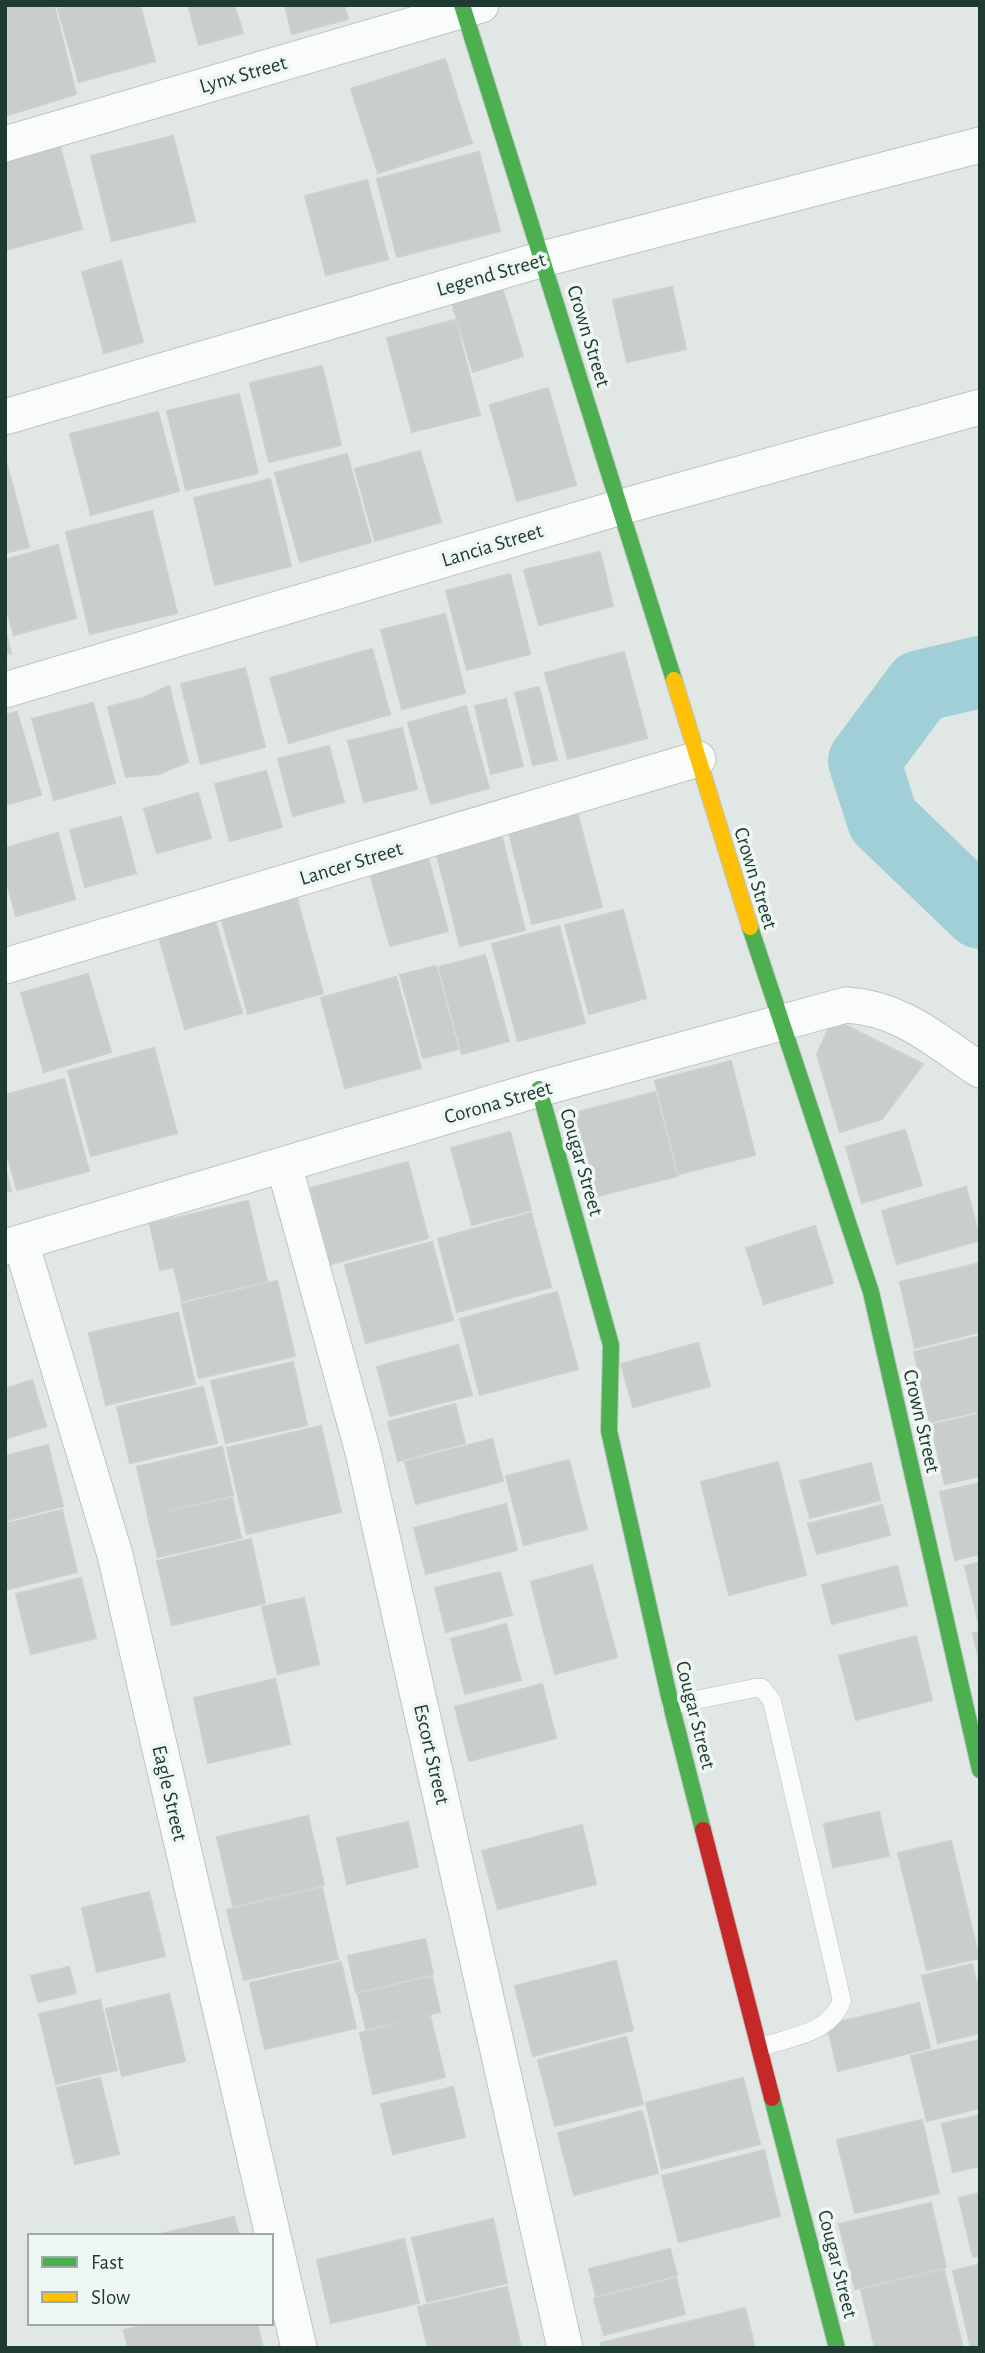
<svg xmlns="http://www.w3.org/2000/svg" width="985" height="2353" font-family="'Alegreya Sans',sans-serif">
<rect width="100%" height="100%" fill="#e1e7e4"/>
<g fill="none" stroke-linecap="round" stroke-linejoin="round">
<path stroke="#a1cfd7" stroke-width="72" d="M980,672L920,686L864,761L883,820L980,913"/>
</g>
<path fill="#c9cecc" stroke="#cad0cd" stroke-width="2" d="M5,5H54L76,94L5,116Z
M57,5H140L155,61L79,82Z
M188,5H234L243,33L199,45Z
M285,5H344L348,19L292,34Z
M445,59L472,143L378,173L351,89Z
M173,136L195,221L112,241L91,156Z
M58,139L82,229L6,250L5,153Z
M479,152L500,231L397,257L377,179Z
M367,180L388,259L326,275L305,196Z
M121,261L143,342L104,353L82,272Z
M502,287L523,356L473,372L452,303Z
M672,287L686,349L627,362L613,300Z
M455,320L480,415L412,432L387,338Z
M322,366L341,445L269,462L250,383Z
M548,388L576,485L517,501L490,405Z
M239,394L258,473L186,490L167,411Z
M158,412L179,491L91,515L70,434Z
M420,451L441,522L375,541L355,469Z
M347,454L371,542L300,562L275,473Z
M5,458L29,547L5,553Z
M270,479L291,566L215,585L194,498Z
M152,511L177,613L90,634L66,532Z
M58,545L76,618L14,635L5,603V560Z
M600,552L613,606L539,625L524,570Z
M510,574L530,654L467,670L446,591Z
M445,614L465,693L402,709L381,630Z
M5,630L11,653L5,654Z
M372,649L390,714L289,743L270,678Z
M624,652L647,738L568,759L545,673Z
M245,668L265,747L201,764L181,684Z
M169,686L188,762L159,774L140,699Z
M539,687L557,760L533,765L515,693Z
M140,699L159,774L126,777L108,707Z
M506,699L523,766L491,774L475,706Z
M93,703L115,783L54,800L32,719Z
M466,706L489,788L431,804L408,723Z
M17,712L41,795L5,805V715Z
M402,728L417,789L364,802L348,741Z
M329,746L344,802L293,816L278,759Z
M266,771L282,827L230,841L215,784Z
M198,793L211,838L157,853L144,809Z
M577,812L602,907L532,924L508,829Z
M121,817L136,873L85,887L70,830Z
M58,833L75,899L16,916L5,876V848Z
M501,834L525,930L460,946L436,851Z
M428,858L448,931L390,946L370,874Z
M296,896L323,993L248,1014L221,917Z
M623,910L646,998L589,1014L565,925Z
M215,921L242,1013L185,1029L159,937Z
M559,926L585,1023L518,1041L492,944Z
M485,955L509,1041L462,1054L439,967Z
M436,966L458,1049L423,1058L400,975Z
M88,974L111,1052L44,1072L21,993Z
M396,977L421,1068L345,1088L321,998Z
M833,1019L923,1064L882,1119L840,1132L817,1054Z
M154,1048L177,1133L91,1156L68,1071Z
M731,1061L755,1155L679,1174L655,1081Z
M64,1079L89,1171L17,1190L5,1146V1095Z
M655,1092L677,1176L597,1196L575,1113Z
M905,1130L922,1185L862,1203L846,1147Z
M510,1132L531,1210L472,1225L451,1148Z
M408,1162L428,1238L331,1264L311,1188Z
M5,1167L11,1191L5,1192Z
M966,1187L980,1240L897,1264L882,1211Z
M248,1201L267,1281L182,1301L174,1267L160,1270L150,1224Z
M531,1213L551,1287L457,1312L438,1239Z
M815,1226L833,1283L764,1304L746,1248Z
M432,1242L453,1320L366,1343L345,1265Z
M980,1263V1332L915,1348L900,1282Z
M277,1281L295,1356L199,1378L182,1304Z
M557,1292L578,1369L480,1395L460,1319Z
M178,1313L195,1384L106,1405L89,1333Z
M980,1336V1411L930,1422L914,1352Z
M698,1343L710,1386L633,1407L621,1364Z
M458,1345L472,1395L390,1416L377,1367Z
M293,1362L307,1425L226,1443L211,1381Z
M32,1380L46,1426L5,1439V1389Z
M203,1387L217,1443L130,1463L117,1407Z
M455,1404L465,1443L398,1461L388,1422Z
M980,1414V1476L945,1484L931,1425Z
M321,1426L341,1512L247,1534L227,1448Z
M492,1439L503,1481L416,1504L405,1462Z
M48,1445L63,1506L5,1521V1456Z
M222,1447L233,1495L148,1515L137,1467Z
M569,1460L587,1529L524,1545L506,1476Z
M778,1462L806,1575L729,1595L701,1482Z
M871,1463L880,1500L810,1518L800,1481Z
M980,1483V1554L955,1560L940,1492Z
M232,1498L241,1538L158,1557L148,1517Z
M506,1504L517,1550L426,1574L414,1528Z
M882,1505L890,1535L817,1554L808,1524Z
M62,1510L77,1572L5,1590V1524Z
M251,1539L265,1603L172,1625L157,1561Z
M980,1562V1624H979L965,1566Z
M592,1565L617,1657L555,1674L531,1582Z
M897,1566L907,1605L832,1624L822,1585Z
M500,1572L512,1615L446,1632L435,1588Z
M81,1578L96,1638L31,1654L16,1594Z
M304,1598L319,1664L278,1674L262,1607Z
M506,1624L521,1680L465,1694L451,1639Z
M980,1632V1664L973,1633Z
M916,1636L932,1700L856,1720L839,1656Z
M275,1679L290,1744L208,1763L194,1698Z
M542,1684L556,1738L469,1761L455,1707Z
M879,1812L889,1856L833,1867L824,1824Z
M308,1816L324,1885L233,1906L217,1837Z
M408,1822L418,1867L347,1884L337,1838Z
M582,1825L596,1884L498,1909L482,1851Z
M951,1841L979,1958L927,1970L898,1853Z
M322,1888L338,1959L244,1980L227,1910Z
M149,1892L165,1956L97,1972L82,1908Z
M425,1939L433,1974L356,1992L348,1956Z
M616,1961L633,2030L533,2056L515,1986Z
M341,1962L356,2028L265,2049L250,1983Z
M972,1964L980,1996V2033L938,2043L922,1976Z
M69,1967L76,1993L38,2002L31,1976Z
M432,1977L440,2012L366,2029L358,1994Z
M169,1994L185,2061L122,2076L106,2009Z
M100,2000L117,2070L56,2084L39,2014Z
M919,2003L930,2048L838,2071L827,2025Z
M430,2016L445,2077L373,2094L360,2033Z
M626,2037L643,2104L555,2126L538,2060Z
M980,2040V2108L927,2121L911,2056Z
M100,2078L119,2154L75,2164L57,2088Z
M743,2078L760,2144L662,2169L646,2103Z
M453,2087L465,2137L393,2154L381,2104Z
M642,2111L658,2173L574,2195L558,2133Z
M980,2115V2166L953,2172L942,2124Z
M922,2120L939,2193L855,2213L837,2140Z
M764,2150L780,2216L679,2242L662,2176Z
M980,2193V2255L973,2257L959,2198Z
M931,2203L946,2267L855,2289L839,2224Z
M234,2217L239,2236H152Z
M493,2219L507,2283L427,2302L412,2238Z
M404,2239L419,2303L331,2323L317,2260Z
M670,2249L677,2275L596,2296L589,2269Z
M980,2264V2348H971L953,2271Z
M944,2270L963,2348H875L861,2290Z
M676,2278L685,2314L604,2335L594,2299Z
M507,2287L521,2348H428L418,2307Z
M745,2308L755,2348H602L601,2343Z
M153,2323H257L263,2348H128L124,2330Z"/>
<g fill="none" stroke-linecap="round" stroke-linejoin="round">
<defs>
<path id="lane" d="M671,1705L755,1688H762L772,1701L842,2001C830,2033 791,2037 761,2047"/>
<path id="street" d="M5,144L481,5
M5,417L543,259L980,145
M5,690L621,507L980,407
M5,966L698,759
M284,1165L363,1452L565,2348
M21,1243L115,1555L299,2348
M5,1247L539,1089L846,1005C901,1008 935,1040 980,1070"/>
<path id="fast" d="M462,5L674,680
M750,927L871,1292L980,1770
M539,1089L611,1345L609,1431L671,1705L703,1830
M772,2098L837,2348"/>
<path id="slow" d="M674,680L750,927"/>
<path id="jam" d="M703,1830L772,2098"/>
</defs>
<use href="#lane" stroke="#bec4c1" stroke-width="19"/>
<use href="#street" stroke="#bec4c1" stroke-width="37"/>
<use href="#fast" stroke="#bdc5c2" stroke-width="18"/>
<use href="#slow" stroke="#bdc5c2" stroke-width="18"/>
<use href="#jam" stroke="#bdc5c2" stroke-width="18"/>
<use href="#lane" stroke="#fafbfb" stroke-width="18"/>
<use href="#street" stroke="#fafbfb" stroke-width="35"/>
<use href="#fast" stroke="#4caf50" stroke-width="16"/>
<use href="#slow" stroke="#ffc107" stroke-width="16"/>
<use href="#jam" stroke="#c62828" stroke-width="16"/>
</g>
<g text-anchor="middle" stroke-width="7" stroke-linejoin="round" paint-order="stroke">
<g font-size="21" fill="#1f3a33" stroke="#eff7f3">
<text transform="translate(243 74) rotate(-16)" y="7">Lynx Street</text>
<text transform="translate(491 274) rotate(-16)" y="7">Legend Street</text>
<text transform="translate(589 336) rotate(73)" y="7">Crown Street</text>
<text transform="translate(492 545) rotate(-17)" y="7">Lancia Street</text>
<text transform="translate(351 863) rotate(-17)" y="7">Lancer Street</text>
<text transform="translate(756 878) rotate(73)" y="7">Crown Street</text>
<text transform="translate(498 1102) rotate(-16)" y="7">Corona Street</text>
<text transform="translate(582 1162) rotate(74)" y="7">Cougar Street</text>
<text transform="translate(922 1421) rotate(77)" y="7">Crown Street</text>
<text transform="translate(696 1715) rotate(76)" y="7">Cougar Street</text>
<text transform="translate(432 1754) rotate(77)" y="7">Escort Street</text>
<text transform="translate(170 1793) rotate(77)" y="7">Eagle Street</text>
<text transform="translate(838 2264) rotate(76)" y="7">Cougar Street</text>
</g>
</g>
<rect width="985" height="2353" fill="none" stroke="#1f3a33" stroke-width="14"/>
<rect x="28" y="2234" width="245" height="91" fill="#eff7f3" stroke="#9caba6" stroke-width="2"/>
<rect x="42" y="2257" width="35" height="10" fill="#4caf50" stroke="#9caba6" stroke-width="2"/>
<text x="91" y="2269" font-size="21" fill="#1f3a33">Fast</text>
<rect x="42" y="2292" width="35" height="10" fill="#ffc107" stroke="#9caba6" stroke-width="2"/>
<text x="91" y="2304" font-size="21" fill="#1f3a33">Slow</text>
</svg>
